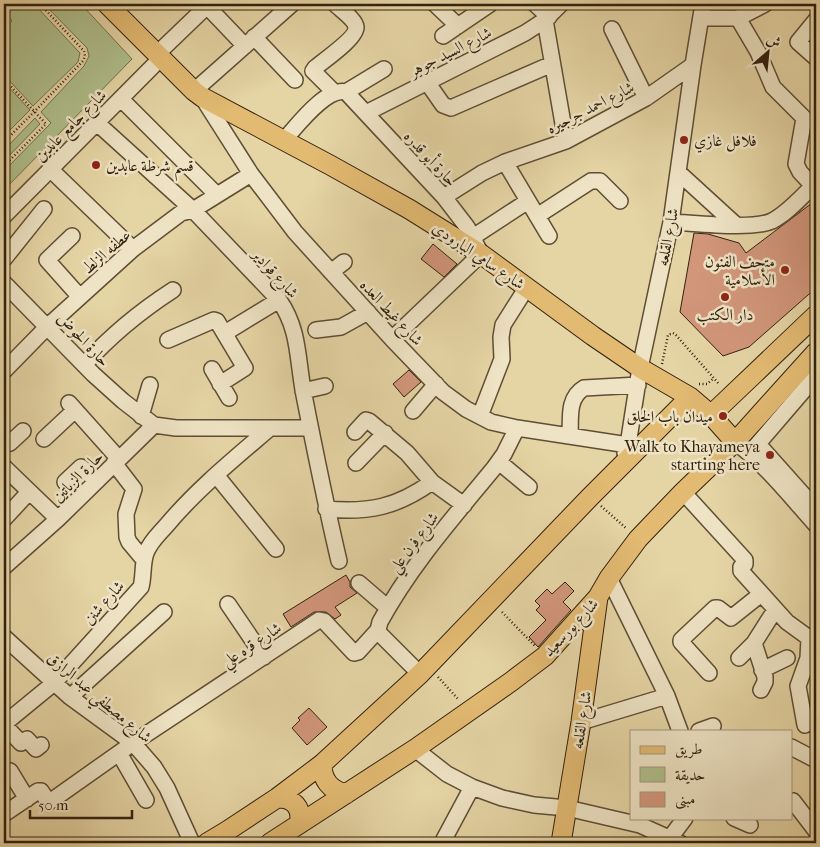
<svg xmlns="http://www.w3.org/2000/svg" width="820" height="847" font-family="'IM FELL French Canon',Amiri,serif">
<rect width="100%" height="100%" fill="#e5d4a4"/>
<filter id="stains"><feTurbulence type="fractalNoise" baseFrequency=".004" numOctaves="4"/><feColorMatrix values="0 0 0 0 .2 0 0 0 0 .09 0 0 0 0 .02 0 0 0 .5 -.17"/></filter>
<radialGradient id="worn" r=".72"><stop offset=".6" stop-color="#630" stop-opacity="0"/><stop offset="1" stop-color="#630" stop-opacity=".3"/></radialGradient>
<path fill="#afbe8b" stroke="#70704d" d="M4,4H34L80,53L78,62L33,106L4,75V29L12,21L4,11Z
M44,4H81L132,59L4,190V171L51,123L41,112L84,66L89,56L87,48Z
M4,82L30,110L4,136Z
M35,118L40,124L4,161V150Z"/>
<path fill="#d2967b" stroke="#32210f" d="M816,200V288L749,347L723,356L680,312L694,233L708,234L739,243L746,253Z
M433,244L457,264L444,277L421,259Z
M409,370L421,382L404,397L393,384Z
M346,575L350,582V587L357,593L335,607L341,615L335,619L326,612H314L291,627L283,614Z
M565,582L574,591L563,602L571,610L538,647L529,637L546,620L536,610L540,606L535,601L547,589L552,594Z
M309,708L327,727L307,745L292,728L300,720L298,718Z"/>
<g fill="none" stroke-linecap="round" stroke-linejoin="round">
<defs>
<path id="minor" d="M205,4L245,46
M435,4L458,26
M535,4L549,17
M701,18H738L765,4
M738,18L758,52L773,87L804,118L796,164L800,172L813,186
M545,20L566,141
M816,20L798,42L816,58
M612,29L646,98
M443,36L490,4
M254,37L295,80
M157,54L209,4
M427,82L443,105L451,108L552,64
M194,91L292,4
M334,92L313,71L315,68C323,61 357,38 356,27C355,19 341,10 335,4
M346,92L444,197L467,227L481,254L392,339
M202,97L251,174L295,232L392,339L443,392L466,409L491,422L517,428L628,445
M121,99L217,195
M366,113L525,33L545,20L561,4
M97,123L193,210L279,300C300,330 297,360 304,395C315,451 326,506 339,561
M284,140C297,126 326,87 346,92L384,69
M505,162L549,236
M50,169L133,249
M678,172L736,225
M444,197L482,173L505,162L566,141L646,98L693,65
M4,216L161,58
M537,216L591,181H600L620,201
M671,222C695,223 752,230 772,221C788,213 803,195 816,183
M72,236L47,260L80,297
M473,237L528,201
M4,259L44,209
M331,272L344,262
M4,283L93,374L123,401L154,425L176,428H310
M316,330L341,327L368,312
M225,333L279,300
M168,340L214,320L217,321L245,368L220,384
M84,365C111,335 139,312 173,290
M212,369L229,398
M4,371L48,326L133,249L181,213L193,210L251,174
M303,391L325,386
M69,403L119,459
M413,411L436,384
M141,416L150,385
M480,416L502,359L501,337L503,325L527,287
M355,432L366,420L369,421L407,453L432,482L464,505
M570,436C571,419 567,398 584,388L638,385
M44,439L75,410
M4,440L10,443L23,431
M735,442C766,465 790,496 816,525
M758,444L816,509
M625,453L628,445L640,368L671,222L693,65L703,4
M750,453L816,376
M499,462L529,487
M114,463L134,489L126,514L127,537L129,542L144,560
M356,463L385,433
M4,467L58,519L154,425
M216,475L276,549
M65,482L81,467L97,481
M683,492L745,560V564L741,567V571L787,622L809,638
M326,509C369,513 397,507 432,482
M4,519L29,492
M4,567L58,519
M609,578L667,696L680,731
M359,583L388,608
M228,604L264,657
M4,637L70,697L133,743L154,767L167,788L192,843
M754,643L765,677V682L761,690
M739,658L754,643L775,610
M762,670L787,658
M709,673L681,642V640L715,608H718L731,618L761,594
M420,674L380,634L378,630L380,622C411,565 453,518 494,468L504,454L517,428
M70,697L164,612
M581,722L667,696
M4,724L54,683L141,587C144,576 142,564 146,553C150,542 159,534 166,526C197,489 234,459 270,428
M4,725L21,743L27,739L36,749L41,745
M805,725L798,686L808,658L809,638L816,634
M699,731L713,726
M791,747L816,760
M415,749L447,774L472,787L502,798L534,805L567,808L640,825L680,843
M119,753L146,800
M10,771L27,799
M793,801L816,831
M4,814L38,791H41L47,800L51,801L133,743L319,620L324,621L354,653L358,652L378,630
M734,818L750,825
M670,838L685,818
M442,843L472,787"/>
<path id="major" d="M107,4L194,91L202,97L330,165L409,209L481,254L593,336L640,368L690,397L711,415L735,442
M711,415L816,315
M322,764C322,780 330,790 346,794
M277,798C293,797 303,808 299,824
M207,843L227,831L277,798L322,764L420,674L590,497L690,397
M270,843L415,749L512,681L545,656L598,597L609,578L638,539L683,492L735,442L816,352
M561,843L581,722L598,597"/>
</defs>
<use href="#minor" stroke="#5f4e34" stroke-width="18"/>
<use href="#major" stroke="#32210f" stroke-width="21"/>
<path stroke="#32210f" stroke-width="2.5" stroke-dasharray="1 2.5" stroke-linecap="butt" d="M4,79L46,124L4,166
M4,142L34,112L83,61L85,56L84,51L40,4
M662,364L668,335L673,333L675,334L719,384
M699,384H707L713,379
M601,506L627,529
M502,612L535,646
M438,677L458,699"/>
<use href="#minor" stroke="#eee3c4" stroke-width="15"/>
<use href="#major" stroke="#e2ba72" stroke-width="19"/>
</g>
<g fill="#8f2418" stroke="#eee3c4" stroke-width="2">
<circle cx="684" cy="140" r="5"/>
<circle cx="96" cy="165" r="5"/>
<circle cx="785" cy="270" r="5"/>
<circle cx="725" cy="297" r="5"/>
<circle cx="723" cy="416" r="5"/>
<circle cx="770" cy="455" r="5"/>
</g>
<g text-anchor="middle" stroke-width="5" stroke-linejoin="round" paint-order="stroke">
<g font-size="16" fill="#32210f" stroke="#eee3c4">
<text transform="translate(450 51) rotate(-27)" y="6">شارع السيد جوهر</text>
<text transform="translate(590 107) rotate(-27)" y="6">شارع احمد جرجيره</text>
<text transform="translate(70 125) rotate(-45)" y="6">شارع جامع عابدين</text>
<text transform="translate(431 158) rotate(47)" y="6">حارة أبو قدره</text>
<text transform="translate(667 237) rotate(-79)" y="6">شارع القلعه</text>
<text transform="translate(106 251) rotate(-41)" y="6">عطفه الزلط</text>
<text transform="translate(479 255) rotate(34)" y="6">شارع سامي البارودي</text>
<text transform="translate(276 273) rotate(48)" y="6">شارع قوادير</text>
<text transform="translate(392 312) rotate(47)" y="6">شارع غيط العده</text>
<text transform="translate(84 339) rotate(46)" y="6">حارة الحوض</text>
<text transform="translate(77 476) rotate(-45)" y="6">حارة الزياتين</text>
<text transform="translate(413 542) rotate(-53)" y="6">شارع فرن علي</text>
<text transform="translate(103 602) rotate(-48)" y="6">شارع شنن</text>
<text transform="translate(570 627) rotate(-47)" y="6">شارع بورسعيد</text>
<text transform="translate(251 644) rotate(-33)" y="6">شارع قره علي</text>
<text transform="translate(100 697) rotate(40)" y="6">شارع مصطفي عبد الرازق</text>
<text transform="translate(581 720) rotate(-81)" y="6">شارع القلعه</text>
</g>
<g font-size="16" fill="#32210f" stroke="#eee3c4" text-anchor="end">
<text x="694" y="146" text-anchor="start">فلافل غازي</text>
<text x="106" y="171" text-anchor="start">قسم شرطة عابدين</text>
<text x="775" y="267">متحف الفنون<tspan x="775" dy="18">الأسلامية</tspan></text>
<text x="725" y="320" text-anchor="middle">دار الكتب</text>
<text x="713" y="422">ميدان باب الخلق</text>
<text x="760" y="452">Walk to Khayameya<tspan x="760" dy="18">starting here</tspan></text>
</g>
</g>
<rect width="820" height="847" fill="none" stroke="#e5d4a4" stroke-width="20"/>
<rect x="5" y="5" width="810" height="837" fill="none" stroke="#32210f" stroke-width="2.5"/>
<rect x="10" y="10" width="800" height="827" fill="none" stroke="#32210f"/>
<rect x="630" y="730" width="162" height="90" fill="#eee3c4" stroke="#a3957c"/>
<rect x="640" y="746" width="25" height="8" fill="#e2ba72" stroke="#a3957c"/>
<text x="675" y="754" font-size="15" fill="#32210f">طريق</text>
<rect x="640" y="767" width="25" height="15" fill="#afbe8b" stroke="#a3957c"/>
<text x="675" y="780" font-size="15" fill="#32210f">حديقة</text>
<rect x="640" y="792" width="25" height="15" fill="#d2967b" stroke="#a3957c"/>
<text x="675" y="804" font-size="15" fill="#32210f">مبنى</text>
<g transform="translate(768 52) rotate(27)" stroke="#eee3c4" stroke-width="4" paint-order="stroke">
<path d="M0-4L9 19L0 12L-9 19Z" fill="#32210f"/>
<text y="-8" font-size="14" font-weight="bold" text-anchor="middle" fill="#32210f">ش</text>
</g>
<path d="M30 810v8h102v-8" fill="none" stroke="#32210f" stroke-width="2.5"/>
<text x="38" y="810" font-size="15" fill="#32210f" stroke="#eee3c4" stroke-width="4" paint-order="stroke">50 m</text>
<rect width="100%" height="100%" filter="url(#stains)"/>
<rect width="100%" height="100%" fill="url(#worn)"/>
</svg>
